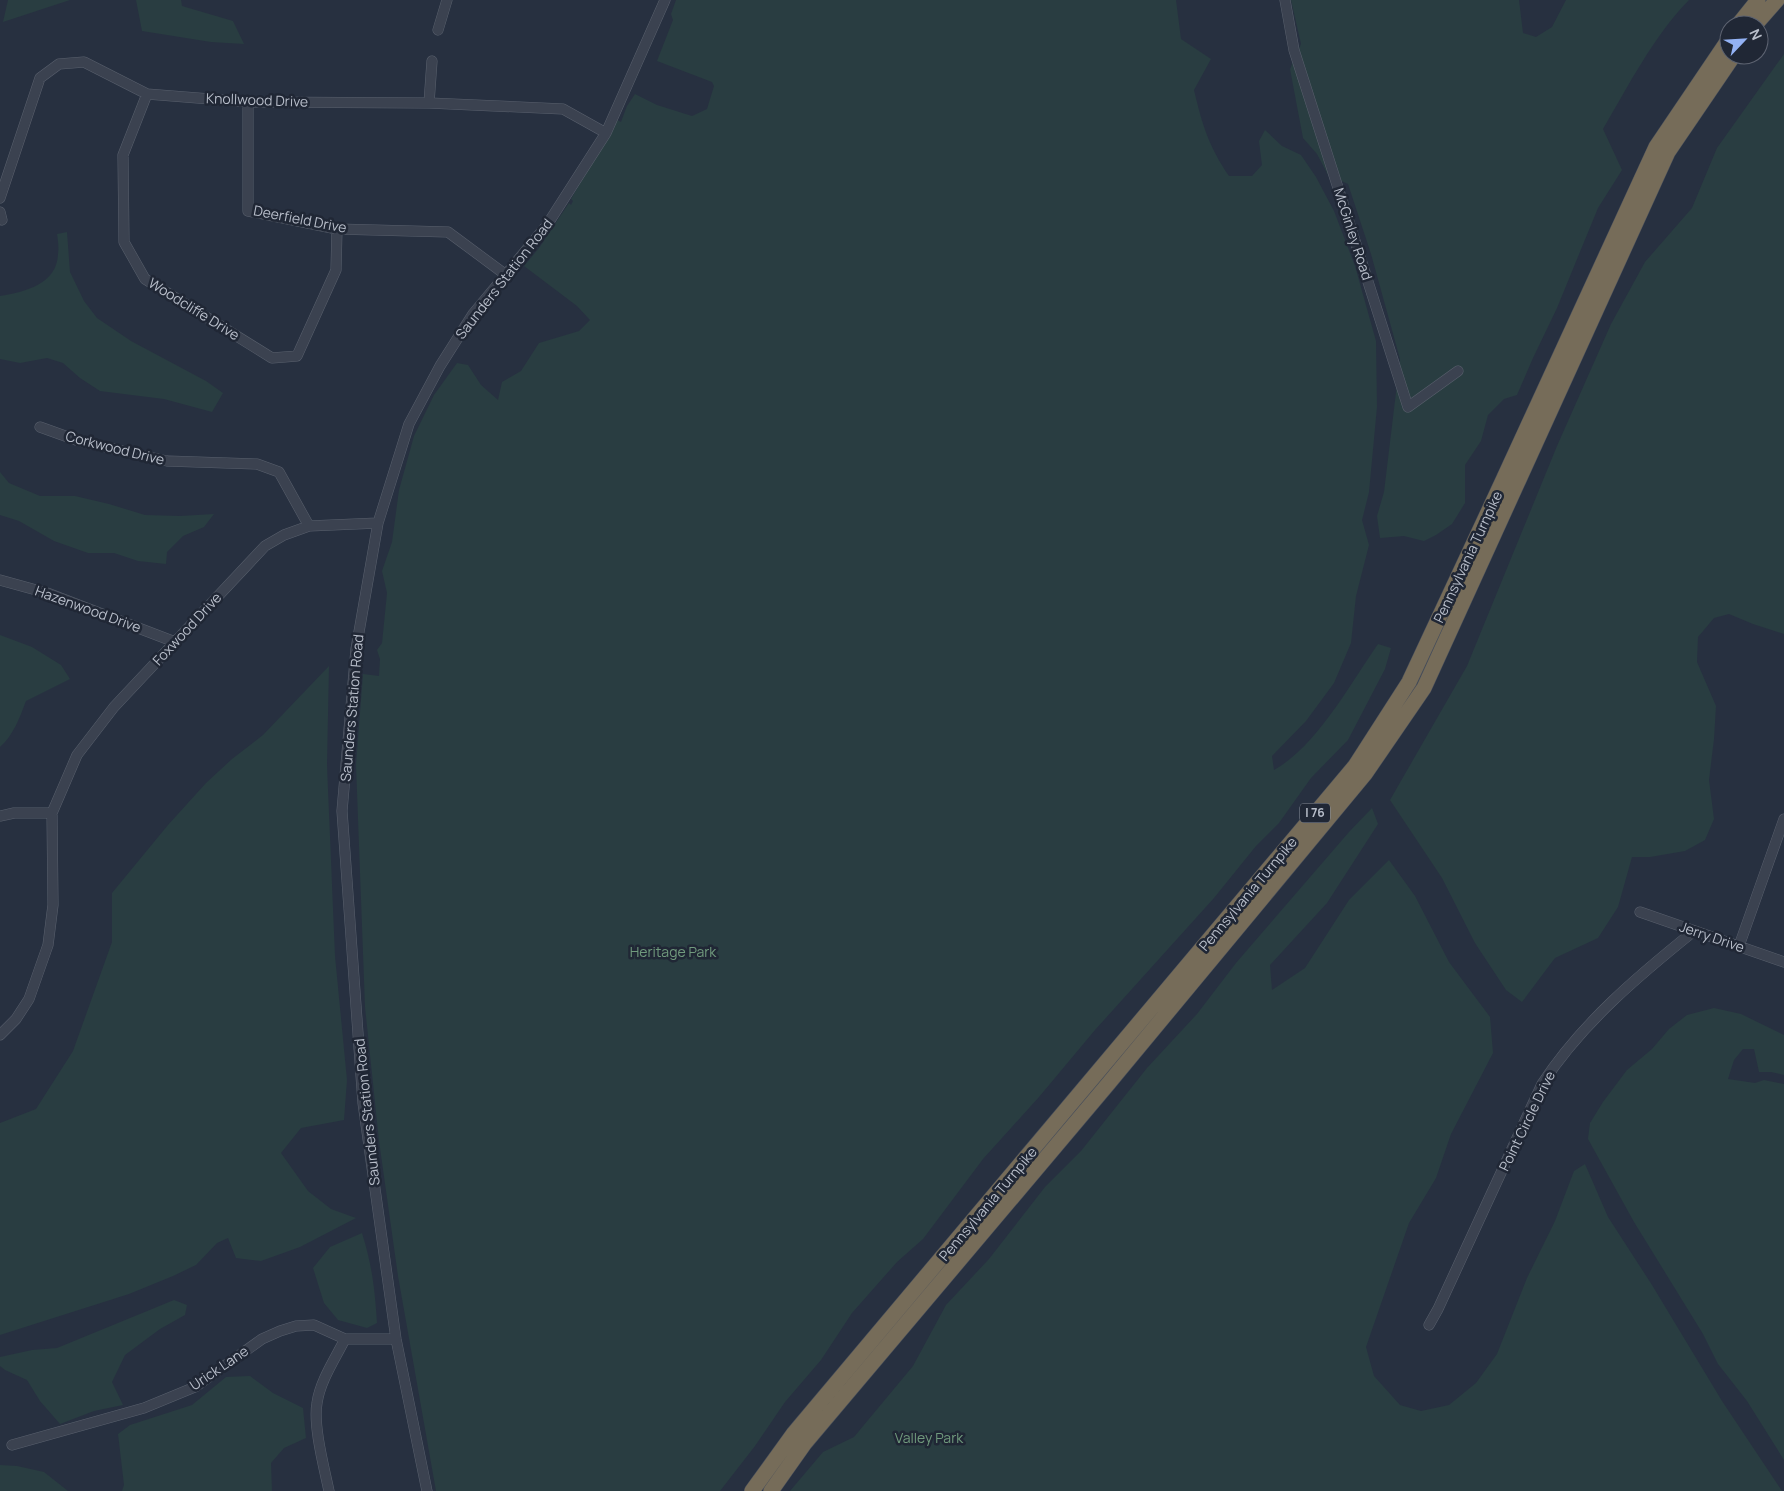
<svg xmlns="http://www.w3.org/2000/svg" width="1784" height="1491" font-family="Manrope,sans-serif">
<rect width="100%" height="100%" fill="#273040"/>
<path fill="#293d41" d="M8,0H70L3,22Z
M136,0H181L182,6L233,21L244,44L211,42L142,31Z
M676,0H1176L1181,39L1211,59L1194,90C1202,124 1209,147 1229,176H1252L1262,165L1259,141L1265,130L1282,146L1301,155L1316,177L1334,211L1355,266L1376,341L1377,407L1369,492L1362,520L1369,545L1356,596L1351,643L1334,683L1306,721L1272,756L1274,770C1317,746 1350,684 1378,644L1391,648L1385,669L1348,740L1311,778L1279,823L1256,846L1214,898L1095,1030L1039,1097L983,1159L923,1239L897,1262L852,1313L821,1360L785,1402L755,1446L720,1491H436L398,1276L379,1141L365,1007L356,765L363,674L379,676L380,659L377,650L382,643L387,593L382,571L392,542L399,490L414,436L434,395L457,363L468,365L481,385L498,400L502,382L521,371L539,343L579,331L590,320L577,306L524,266L539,248L569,203L571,205L573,201L571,199L617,120L621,122L627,106L635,94L657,105L692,116L707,109L714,86L712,82L657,61L673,20L671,14Z
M1291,0H1519L1523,33L1536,37L1552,27L1566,0H1689C1653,37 1629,85 1603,129L1622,170L1598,208L1557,308L1533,358L1517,395L1504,399L1488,415L1481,441L1465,465V503L1452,524L1436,535L1424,541L1404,536L1380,538L1377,516L1384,492L1400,359L1371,254L1348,184L1328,175L1317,154L1303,138L1290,69L1301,44Z
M1784,54V634L1753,624L1729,614L1714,618L1698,637L1697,662L1716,706L1714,739L1709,780L1714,819L1705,840L1685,851L1650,857H1632L1618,907L1598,938L1555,958L1522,1002L1506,990L1475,943L1442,878L1390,800L1467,666L1557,446L1611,324L1645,262L1692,208L1717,148Z
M67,232L70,272L84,301L97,318L131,341L206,381L223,393L212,412L164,399L100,391L80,378L63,363L47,358L20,363L0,359V296C25,292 57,284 58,254C59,247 58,240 57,234Z
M0,472L9,483L40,496H75L109,504L145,515L180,516L214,514L204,527L183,536L167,552L166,564L138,561L114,553H88L54,541L19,521L0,515Z
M0,635L32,647L61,665L70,679L26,701C20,717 13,736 0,747Z
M329,666L327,765L335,956L347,1080L344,1120L301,1128L281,1153L308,1191L331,1209L356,1218L300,1247L261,1261L236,1258L228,1238L217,1243L196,1265L173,1276L129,1294L0,1335V1123L36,1109L73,1051L112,942V893L168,825L206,783L232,759L263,735Z
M1372,808L1378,824L1327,903L1270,965L1272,990L1305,968L1349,900L1389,860L1415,896L1449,962L1490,1017L1493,1053L1451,1134L1436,1178L1409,1223L1366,1347L1374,1376L1400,1405L1421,1411L1449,1405L1476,1383L1497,1354L1527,1278L1555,1221L1574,1171L1585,1164L1608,1217L1652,1285L1722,1401L1782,1491H790L823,1452L854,1437L913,1366L946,1305L989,1259L1045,1187L1081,1151L1147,1068L1197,1014L1236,963L1349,832Z
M1714,1008L1741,1014L1784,1035V1075L1771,1072H1759L1754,1049H1743L1734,1060L1728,1079L1755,1083L1764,1080L1784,1084V1460L1747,1401L1718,1364L1703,1334L1634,1222L1588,1139L1590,1123L1603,1102L1627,1070L1652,1049L1669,1029L1687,1015Z
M362,1233C372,1265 375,1290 377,1323L367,1328L338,1320L324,1303L313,1268L330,1247Z
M174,1300L187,1305L185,1315L160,1329L125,1355L112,1382L123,1405L94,1411L60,1424L40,1401L27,1380L5,1370L0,1366V1357L32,1350L57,1348Z
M250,1376L273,1393L303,1408L306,1438L284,1448L271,1463L272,1491H122L124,1485L118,1434L130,1425L192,1405L226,1377Z
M0,1465L17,1466L44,1472L68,1491H0Z"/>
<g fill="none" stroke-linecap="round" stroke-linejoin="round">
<defs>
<path id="minor" d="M1285,0L1294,50L1408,407L1458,371
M438,30L447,0
M147,94L123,155L124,242L145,279L272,358L297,356L336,270L337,229
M248,102V211L337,229L448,232L506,275
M429,103L432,61
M0,198L40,78L59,64L84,62L147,94L248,102L429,103L563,109L606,133
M0,212L2,220
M40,427L79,441L167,461L257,464L279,472L309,526
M0,580L47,593L175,642
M0,816L14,813H52
M1640,912L1784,962
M1739,946L1784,819
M0,1035L16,1019L29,999L48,945L53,905L52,813L77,755L114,707L265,546L284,535L309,526L378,523
M1429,1325L1438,1309L1542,1084C1582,1023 1638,976 1694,931
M12,1445L144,1408L195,1387L262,1339L280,1331L296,1326L314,1325L345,1339H396
M329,1491C324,1467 313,1426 317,1403C320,1381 335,1359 345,1339
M427,1491L396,1339L363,1103L342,811L356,649L378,523L409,424L440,366L473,314L547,225L606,133L665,0"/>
<path id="highway" d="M1738,25L1758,0
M1755,25L1777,0
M752,1491L794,1433L1355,766L1409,682L1504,478L1656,147L1729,39
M771,1491L805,1443L1108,1084L1365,774L1424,688L1668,152L1734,55"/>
</defs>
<use href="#minor" stroke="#59606d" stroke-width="11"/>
<use href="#highway" stroke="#464d5a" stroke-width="16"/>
<use href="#minor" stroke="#3b4250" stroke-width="10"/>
<use href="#highway" stroke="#766c59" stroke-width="15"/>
</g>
<g text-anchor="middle" stroke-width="5" stroke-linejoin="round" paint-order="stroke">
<rect fill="#202735" stroke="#8a919d" stroke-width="1" x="1300" y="803.5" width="30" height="19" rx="4"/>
<g font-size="12" font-weight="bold" fill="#b8beca">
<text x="1315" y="817">I 76</text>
</g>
<g font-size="14" fill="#b8beca" stroke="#202735">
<text transform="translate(257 100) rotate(2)" y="5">Knollwood Drive</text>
<text transform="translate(300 219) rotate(11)" y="5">Deerfield Drive</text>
<text transform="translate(1353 234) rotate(72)" y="5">McGinley Road</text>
<text transform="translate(504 279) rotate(-52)" y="5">Saunders Station Road</text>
<text transform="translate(194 309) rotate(32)" y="5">Woodcliffe Drive</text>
<text transform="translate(115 448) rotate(14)" y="5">Corkwood Drive</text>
<text transform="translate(1468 557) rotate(-65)" y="5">Pennsylvania Turnpike</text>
<text transform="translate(88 609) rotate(20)" y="5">Hazenwood Drive</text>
<text transform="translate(187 629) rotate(-47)" y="5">Foxwood Drive</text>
<text transform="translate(352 708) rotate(-85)" y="5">Saunders Station Road</text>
<text transform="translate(1248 894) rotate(-50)" y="5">Pennsylvania Turnpike</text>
<text transform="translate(1712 937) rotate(19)" y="5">Jerry Drive</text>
<text transform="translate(367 1112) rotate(-96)" y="5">Saunders Station Road</text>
<text transform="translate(1527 1121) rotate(-64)" y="5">Point Circle Drive</text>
<text transform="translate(988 1204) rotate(-50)" y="5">Pennsylvania Turnpike</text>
<text transform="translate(219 1368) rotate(-34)" y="5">Urick Lane</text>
</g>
<g font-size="14" fill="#709a7d" stroke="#202735">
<text x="673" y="957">Heritage Park</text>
<text x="929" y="1443">Valley Park</text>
</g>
</g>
<g transform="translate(1744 40) rotate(65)"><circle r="24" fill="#202735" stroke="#5d6371"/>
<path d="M0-4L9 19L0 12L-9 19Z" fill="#93b2f4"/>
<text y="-8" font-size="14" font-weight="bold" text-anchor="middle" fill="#b8beca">N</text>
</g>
</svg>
